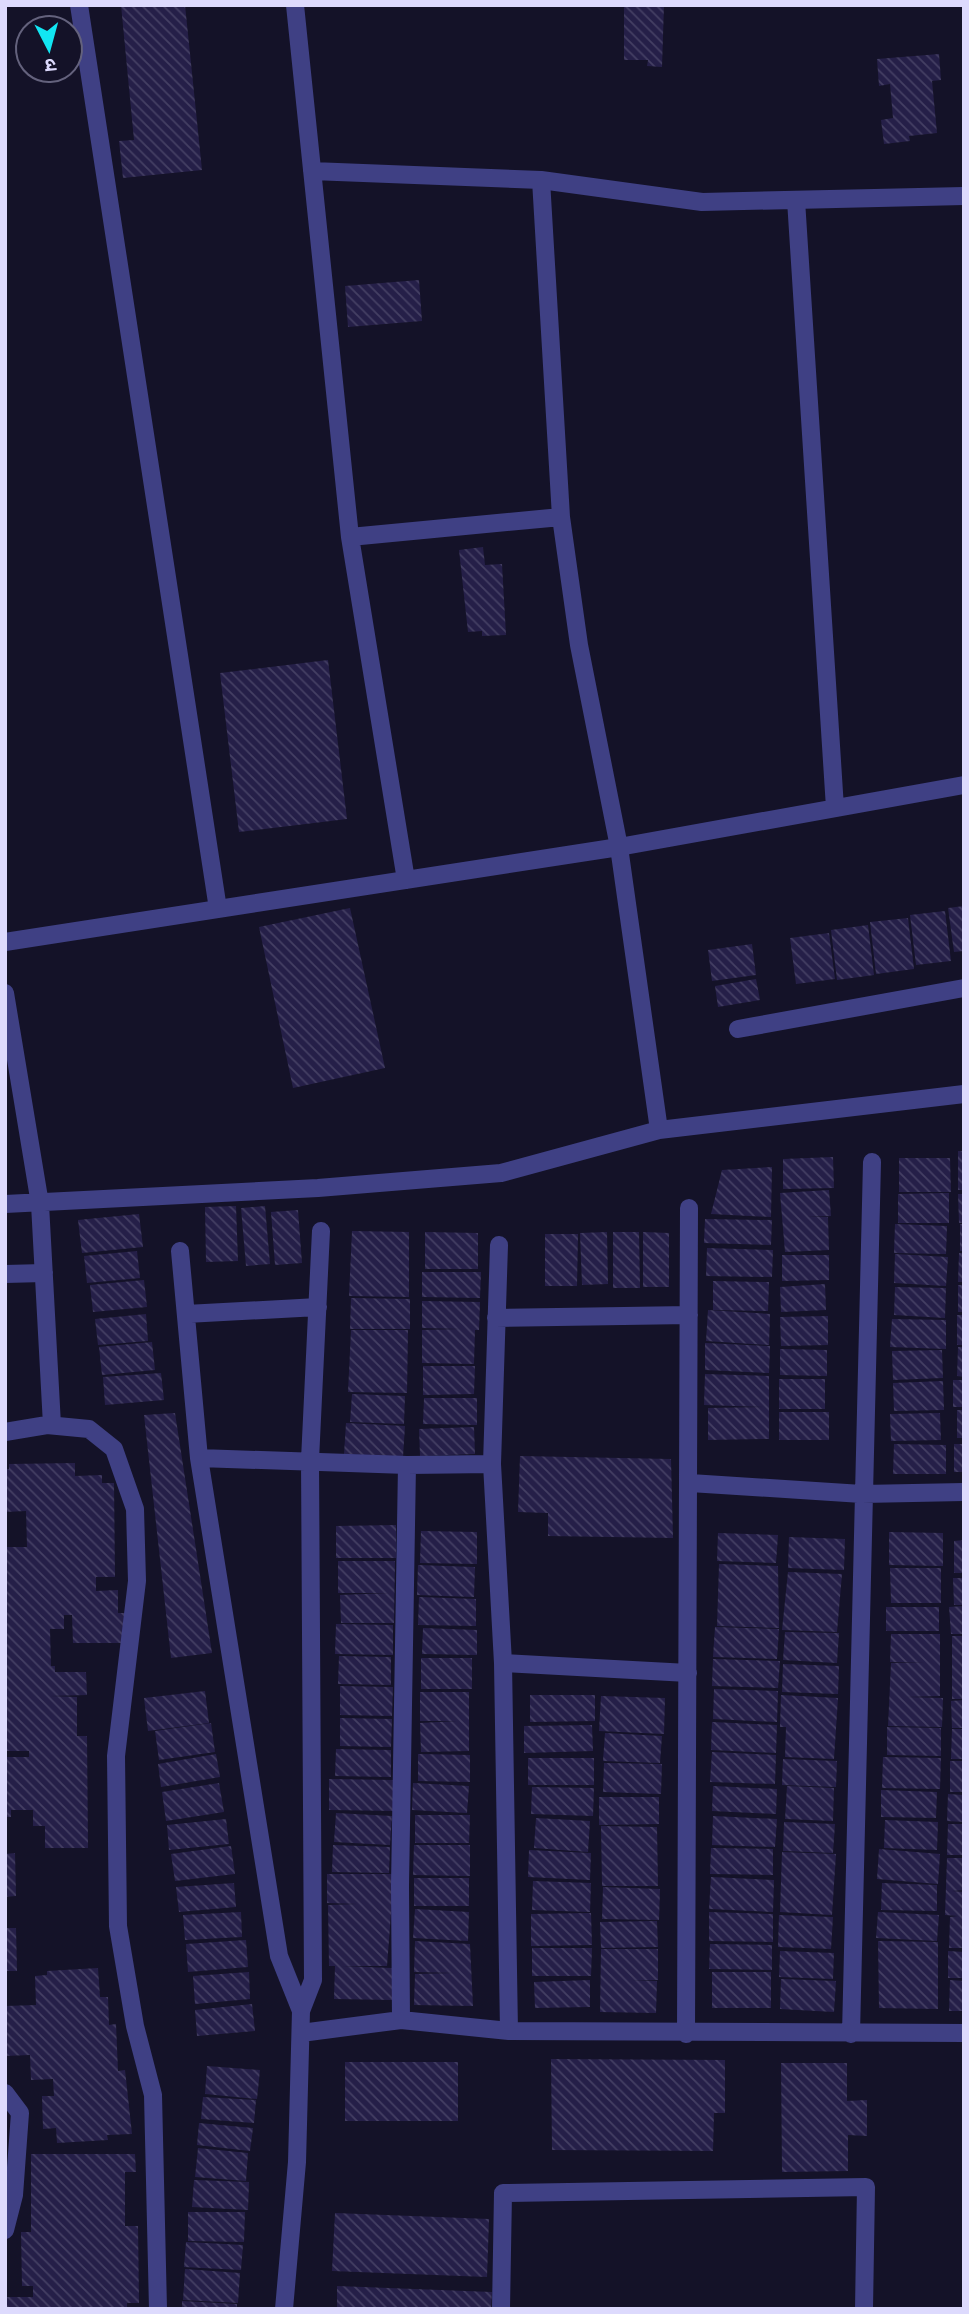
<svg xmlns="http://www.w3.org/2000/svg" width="969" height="2314" font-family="Inter,'Noto Sans Devanagari',sans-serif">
<defs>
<pattern id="building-back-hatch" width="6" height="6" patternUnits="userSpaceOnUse" patternTransform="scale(1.75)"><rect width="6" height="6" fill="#251f48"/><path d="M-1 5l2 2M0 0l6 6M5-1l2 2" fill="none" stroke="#443f63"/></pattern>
</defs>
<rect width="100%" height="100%" fill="#141228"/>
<path fill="url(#building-back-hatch)" d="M121,5H185L202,170L123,178L119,141L134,140Z
M624,5H664L662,67L647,66L648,60H624Z
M939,54L941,80L932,81L937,133L909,136L910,141L884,144L881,120L893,118L890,84L879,86L877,59Z
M419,280L422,321L348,327L345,286Z
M483,547L485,565L502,564L506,635L482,636V631L468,632L459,550Z
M328,660L347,819L239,832L220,673Z
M964,906V951L954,952L948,908Z
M350,908L385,1068L293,1088L259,927Z
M945,911L951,961L916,965L910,915Z
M908,918L914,969L876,974L870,922Z
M868,925L874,975L837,980L831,930Z
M829,933L835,979L796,984L790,938Z
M752,944L756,975L712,981L708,950Z
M756,979L760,1000L718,1007L715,986Z
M958,1151H964V1190H958Z
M833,1157L834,1188L783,1189V1159Z
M899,1158H950L951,1192H899Z
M772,1167L771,1217L711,1214L722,1170Z
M829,1190L831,1216L807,1217H828L829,1250L785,1252L780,1193Z
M949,1193V1223H898V1194Z
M958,1194H964V1223H959Z
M236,1206L238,1261L206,1262L205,1207Z
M265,1206L270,1264L246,1266L241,1208Z
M298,1210L302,1263L275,1265L271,1212Z
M139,1214L143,1247L82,1253L78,1220Z
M705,1219L772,1220L771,1245L704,1243Z
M895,1224L947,1226L946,1254L894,1253Z
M960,1224H964V1251H960Z
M352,1231L409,1232V1297L349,1296Z
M425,1232L478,1233V1269H425Z
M607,1232L608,1284L582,1285L580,1233Z
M613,1232H639L640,1288H613Z
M643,1232L669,1233V1287H643Z
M545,1234H578L577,1286H545Z
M707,1248L773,1250L772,1277L706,1276Z
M137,1251L140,1278L87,1283L84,1256Z
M959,1253H964V1282H958Z
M895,1254L948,1257L946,1286L894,1283Z
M782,1255H829V1280L782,1281Z
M422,1272H481L480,1298L422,1297Z
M144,1280L147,1307L93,1312L90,1285Z
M713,1281L769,1282L768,1311L713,1310Z
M825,1284L826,1310L781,1312L780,1287Z
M958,1285H964V1312H958Z
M895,1287L946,1288L945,1318L894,1315Z
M351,1298L410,1299V1329H350Z
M422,1301L480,1302L479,1330H475L474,1364L422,1363V1330L461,1329L422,1328Z
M708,1310L770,1314L769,1345L706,1341Z
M146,1314L148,1341L98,1345L95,1319Z
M957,1315H964V1345H957Z
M828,1316V1345L781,1346L780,1317Z
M892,1319L946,1320V1349L890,1347Z
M351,1330H408L407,1393L348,1392Z
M152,1342L155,1370L102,1375L99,1347Z
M705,1343L770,1346L769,1373L705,1370Z
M958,1347H964V1377L957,1376Z
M780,1349L827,1350V1376L780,1375Z
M942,1350L943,1378L893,1380L892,1351Z
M423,1366H475L474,1394L423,1395Z
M161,1373L164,1400L105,1405L103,1377Z
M705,1374L769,1376V1439L708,1440V1408L764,1407L704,1405Z
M779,1379H825V1409H779Z
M953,1380H964V1407H953Z
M943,1381L944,1410L894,1411L893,1383Z
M352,1394L405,1396L404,1424L350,1422Z
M424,1398H477V1425L423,1424Z
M957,1410H964V1438H957Z
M779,1412H829V1440H779Z
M175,1413L212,1653L171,1658L144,1415Z
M940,1413L941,1440L891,1441L890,1414Z
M346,1423L405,1426L403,1457L344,1454Z
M474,1427L475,1454L420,1456L419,1429Z
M894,1444L946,1445V1474H893Z
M954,1444H964V1472H954Z
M520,1456L671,1459L673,1538L548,1536V1513L518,1512Z
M75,1463V1476L102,1475V1483H114L115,1577H96V1591L118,1590V1613H125V1643H73L72,1615H64V1629H50L51,1666H55V1672H86L87,1695L50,1696L77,1697V1736H87L88,1848H45V1826H33V1810H11V1817H5V1757H29V1751H5L6,1547H27L26,1511L5,1512V1469H9V1464Z
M396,1525V1558H336V1526Z
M421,1531L477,1532V1564L420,1563Z
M889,1532L943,1533V1566L889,1565Z
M718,1533L778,1535L776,1563L717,1561Z
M789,1537L845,1539L844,1570L788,1568Z
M964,1540V1573H954V1541Z
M338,1561H395L394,1623H341L340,1595L389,1593H338Z
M719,1564L778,1566L779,1628L717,1626Z
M418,1565L475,1567L474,1597L417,1595Z
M890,1568H941V1603H891Z
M788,1572L842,1574L837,1632L782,1630Z
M953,1578H964V1605H954Z
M419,1597L476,1599V1626L418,1625Z
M964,1606V1634H951L949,1607Z
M886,1607H939V1631H886Z
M336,1624L393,1625V1655L335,1654Z
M715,1627L779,1629L777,1659L713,1657Z
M423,1628L477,1630V1655L422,1654Z
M785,1632L839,1633L837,1663L783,1660Z
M891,1634H940V1696L906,1697L943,1698L942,1727L888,1726L891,1663H925L890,1662Z
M952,1636H964V1699H952Z
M339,1656L391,1657V1685L338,1684Z
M421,1658H472V1689H421Z
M713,1659L780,1661L778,1688L712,1686Z
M783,1664L839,1666L838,1694L782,1692Z
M340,1686L393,1687L392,1716L340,1715Z
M714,1689L778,1691L777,1722L713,1719Z
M205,1691L209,1723L148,1731L144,1698Z
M420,1692H469V1751L421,1752L420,1723L457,1721H420Z
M530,1695H595V1721L530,1722Z
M781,1695L838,1698L834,1759L785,1757L786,1727H780Z
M601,1696L665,1698L664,1734L599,1731Z
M964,1700V1728H952L951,1701Z
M340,1718L392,1719L391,1747L340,1746Z
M712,1722L777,1725L776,1753L711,1750Z
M211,1723L215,1752L159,1760L155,1731Z
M592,1725L593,1751L524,1753V1726Z
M887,1727L941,1728V1756L887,1755Z
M952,1729H964V1759H951Z
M605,1733L662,1736L660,1763L603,1761Z
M336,1749L391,1750V1777L335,1776Z
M712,1752L776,1755L775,1784L710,1782Z
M216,1754L220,1777L161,1787L158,1764Z
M418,1754L470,1755V1782L418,1781Z
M883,1757L941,1758L940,1789L882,1788Z
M528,1758H594V1785H528Z
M783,1759L837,1761L836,1787L782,1785Z
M950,1761H964V1792H950Z
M604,1763L662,1764L661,1794L603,1792Z
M329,1779L394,1780L393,1811L329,1810Z
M219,1783L224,1812L166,1821L162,1792Z
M413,1783L469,1786L467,1813L412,1810Z
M713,1786L777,1789L776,1814L712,1811Z
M787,1786L834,1788L833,1821L785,1819Z
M532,1787L594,1788L593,1816L531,1814Z
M881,1790L937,1792L936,1818L881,1817Z
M948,1794L964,1795V1822L947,1821Z
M599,1797H659V1824L599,1825Z
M336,1813L392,1816L390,1845L334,1842Z
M415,1815H470L469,1843H415Z
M713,1816L777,1819L775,1847L712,1845Z
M536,1818L590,1821L588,1852L534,1848Z
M226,1819L229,1844L169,1850L167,1825Z
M885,1820L938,1822L937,1850L884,1848Z
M784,1822L835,1824L833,1853L783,1851Z
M948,1824H964V1855H947Z
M601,1826L657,1827L658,1886H602Z
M333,1845L390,1847L389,1873L332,1872Z
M414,1845H470V1876L413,1875Z
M231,1846L235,1874L175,1881L171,1854Z
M711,1848L773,1849V1875L710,1874Z
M879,1849L940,1854L938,1884L877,1879Z
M529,1850L591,1853L590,1880L528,1877Z
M782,1852L836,1854L832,1915L780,1912Z
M15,1853L16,1896L5,1897V1854Z
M947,1858H964V1890L952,1891L964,1892V1948H949L950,1917L958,1916L945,1915Z
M327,1874H394L387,1966H342L392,1968V2000L334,1999L335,1966H329L328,1905L357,1904L327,1903Z
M711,1877L774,1880L773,1912L709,1909Z
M414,1878H469V1906H414Z
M533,1881L591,1883L590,1912L532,1910Z
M234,1883L236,1907L179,1912L176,1887Z
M882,1883L937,1885V1911L881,1910Z
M603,1887L660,1889L659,1920L602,1919Z
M415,1909L469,1912L468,1941L413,1938Z
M241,1912L242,1937L185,1940L183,1915Z
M709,1912L773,1914V1942L709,1941Z
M878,1912L939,1915L937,1941L876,1938Z
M591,1913L592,1945L531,1946V1914Z
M779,1915L833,1917L831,1949L778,1947Z
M657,1921L658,1947L601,1948L600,1922Z
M5,1928H16L17,1971H5Z
M246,1940L248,1967L188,1972L186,1944Z
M415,1941L470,1944L473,2006L414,2005L415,1974L454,1973L414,1972Z
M878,1941L938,1942V2009L879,2008Z
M710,1944L772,1945V1970L709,1969Z
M532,1948H592L591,1976H532Z
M601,1949H658V1980H632L657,1981L656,2013L600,2012Z
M780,1951L834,1953L833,1979L779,1977Z
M948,1951L964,1952V1978H948Z
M98,1968L100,1997H108L109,2025L116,2024L118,2071L125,2070L132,2134L107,2135L108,2140L57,2143L56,2128L43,2129L42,2096H54L53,2079L31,2080L30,2055L5,2056V2006L36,2005L35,1976L47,1975V1971Z
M249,1972L250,1999L195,2004L193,1976Z
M712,1972H771V2008H712Z
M781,1979L836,1981L834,2012L780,2009Z
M590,1980V2007L535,2008L534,1982Z
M950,1980L964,1981V2011H949Z
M252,2004L255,2031L197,2036L195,2010Z
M551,2059L725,2060V2113H714L713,2151L552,2150Z
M345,2062H458V2121H345Z
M781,2063H847V2101L867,2100V2136L848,2135V2171L782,2172Z
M207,2066L260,2070L257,2099L205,2094Z
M203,2097L256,2100L254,2123L201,2119Z
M199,2123L253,2128L250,2151L197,2145Z
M198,2148L248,2153L246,2181L195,2177Z
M31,2154H135L136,2172H125V2226H138L139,2303H127V2309H5V2297H33V2286H22L21,2232H31Z
M194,2180L249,2182L248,2210L192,2207Z
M188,2212H245L244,2242L188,2241Z
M335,2213L489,2219L487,2277L332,2271Z
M186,2242L243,2245L241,2270L184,2267Z
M185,2269L240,2273L238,2303L183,2300Z
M337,2286L492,2292L491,2309H337Z
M182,2301L237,2304V2309H182Z"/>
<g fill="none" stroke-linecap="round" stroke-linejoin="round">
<path stroke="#3f4084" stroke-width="18" d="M79,5L218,909
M312,171L541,180L561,517
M541,180L702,202L964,196
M796,200L835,808
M350,537L406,880
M5,942L619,847L579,645L561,517L350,537L295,5
M5,993L40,1204L52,1425
M738,1029L964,988
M659,1130L619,847L964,785
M5,1204L318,1188L501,1173L659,1130L964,1094
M499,1245L492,1464L503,1663L509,2031
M180,1251L199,1458L279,1956L301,2011L297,2162L284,2309
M5,1274L44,1273
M186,1314L318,1307
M496,1318L689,1315
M5,1432L47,1425L89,1429L114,1449L135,1509L137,1581L116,1756L118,1926L135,2026L153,2095L158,2309
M199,1458L407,1465L492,1464
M407,1465L400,1886L401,2020L509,2031L964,2033
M690,1483L862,1494L964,1492
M503,1663L688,1673
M301,2011L313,1980L310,1460L321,1231
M301,2033L401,2020
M686,2034L689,1208
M851,2034L872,1162
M5,2093L20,2113L14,2195L5,2230
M501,2309L503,2193L866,2187L864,2309"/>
</g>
<rect width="969" height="2314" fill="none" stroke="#dddafd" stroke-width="14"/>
<g transform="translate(49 49) rotate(174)"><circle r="33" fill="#141228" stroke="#64627d" stroke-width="2"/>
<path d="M0-5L12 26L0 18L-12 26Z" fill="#12e6f2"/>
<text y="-10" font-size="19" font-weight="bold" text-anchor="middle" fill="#dddafd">उ</text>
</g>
</svg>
